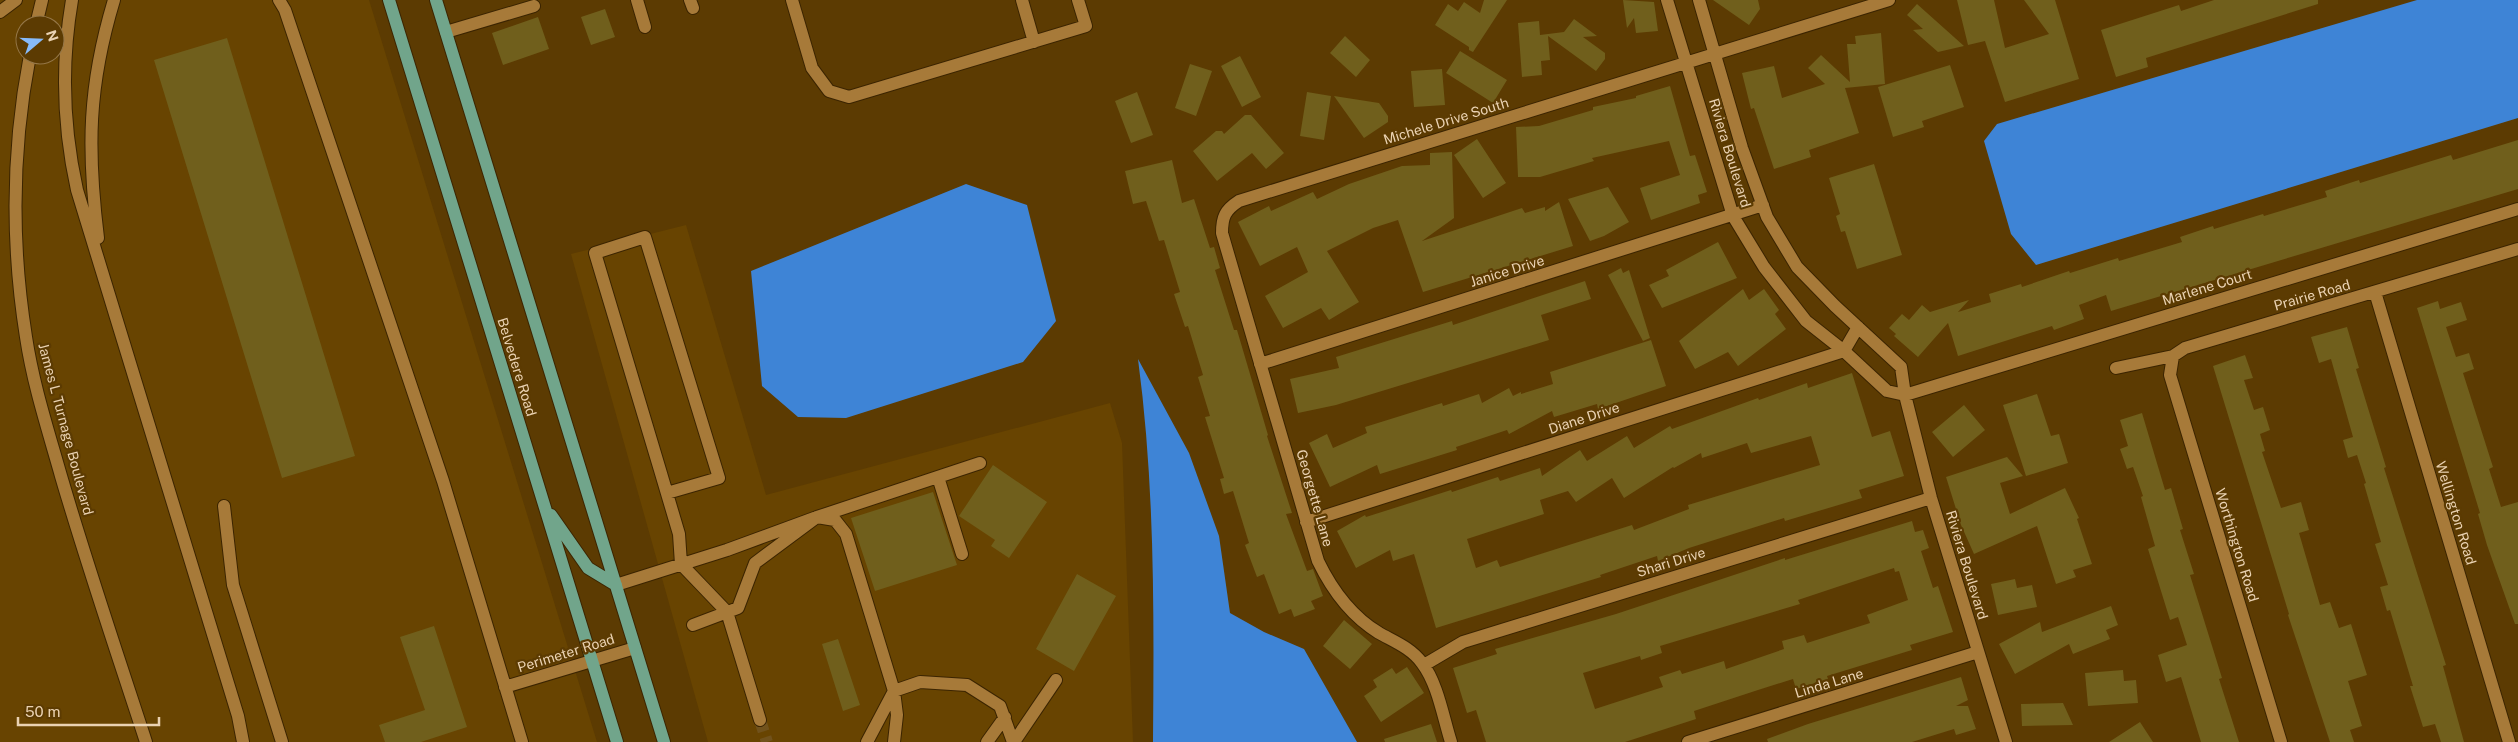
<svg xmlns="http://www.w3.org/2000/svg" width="2518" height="742" font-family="'Public Sans',sans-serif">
<rect width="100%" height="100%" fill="#5c3b02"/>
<path fill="#684401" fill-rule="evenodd" d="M0,0H369L597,742H0ZM25,25H55V55H25Z
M686,225L766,495L1110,403L1122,443L1133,742H708L571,254Z"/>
<path fill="#3e84d6" d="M2417,0H2518V118L2036,265L2011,234L1984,141L1997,124Z
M966,184L1027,205L1056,321L1023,362L846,418L798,417L762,386L751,271Z
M1138,359L1189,453L1219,536L1230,613L1264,632L1304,649L1357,742H1153C1154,614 1155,486 1138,359Z"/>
<path fill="#705f1c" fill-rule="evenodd" d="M1484,0H1507L1473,52L1469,50V47L1435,25L1448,4L1458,11L1464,2L1480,13Z
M1623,0L1654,2L1658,31L1636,33L1634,18L1627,28Z
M1713,0H1758L1760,9L1749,25Z
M1957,0H1994L2005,48L2049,34L2024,0H2055L2079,79L2005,102L1985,41L1968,45Z
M2214,0H2318V4L2146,58L2148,67L2116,77L2101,30L2179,5L2181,11Z
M1917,4L1964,46L1938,52L1913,30L1923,29L1907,15Z
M605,9L615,37L591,45L581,17Z
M538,17L549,49L503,65L492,33Z
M1574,19L1597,36L1583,37L1605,53V59L1596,71L1548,36L1550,60L1541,61L1542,75L1522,77L1518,23L1539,21L1540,35L1564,32Z
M1881,33L1885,84L1845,88L1859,133L1809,150L1811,157L1774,169L1754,108L1751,109L1742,73L1774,66L1782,98L1825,84L1808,68L1821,55L1850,82L1847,44H1856L1855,36Z
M1345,36L1370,60L1356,77L1330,53Z
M227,38L355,456L282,478L154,60Z
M1460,51L1507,80L1493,103L1446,73Z
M1240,56L1261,97L1242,107L1221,66Z
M1190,64L1212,71L1196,116L1175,108Z
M1950,65L1964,107L1922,121L1924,127L1893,137L1878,87Z
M1442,69L1445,105L1414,107L1411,71Z
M1670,86L1690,156L1695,155L1707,192L1698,195L1700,203L1651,220L1640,188L1680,175L1669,141L1592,158L1594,161L1540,177H1518L1516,127L1539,126L1593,110V107L1636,98V96Z
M1137,92L1153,135L1131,143L1115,101Z
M1307,92L1331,96L1324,140L1300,136Z
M1334,96L1379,103L1388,116V122L1364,138Z
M1245,115H1251L1284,153L1266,169L1252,153L1217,181L1193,151L1216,131H1222L1224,134Z
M1477,139L1506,183L1483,198L1454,155Z
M2518,140V189L2111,311L2106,295L2079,305L2084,319L2054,330L2052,326L1958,356L1948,323L1918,357L1894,336L1896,334L1889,328L1902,314L1909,320L1922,305L1930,312L1969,300L1958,312L1991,302L1989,294L2021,284L2022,287L2069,271L2070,273L2118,258L2119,261L2182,242L2180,237L2213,226L2214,229L2263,214L2264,216L2327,197L2325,191L2359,180L2360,183L2451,155L2453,160Z
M1452,152L1454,218L1422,241L1522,208L1525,213L1545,207V211L1559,202L1573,246L1423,292L1398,220L1373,228L1327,251L1359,302L1329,320L1321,308L1283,328L1265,296L1308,272L1297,247L1260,266L1238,222L1269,206L1271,211L1313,192L1317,199L1349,184L1402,166L1430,165V153Z
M1172,160L1182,203L1194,199L1210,248L1214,247L1220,268L1215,270L1234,330H1237L1268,435L1267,436L1292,513L1286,514L1307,571L1313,569L1323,596L1311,601L1315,609L1294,617L1291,609L1279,614L1264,574L1257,577L1245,545L1249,543L1233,491L1224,494L1220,479L1224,478L1205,417L1210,416L1198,377L1203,375L1188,326L1185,327L1174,294L1180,292L1164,240L1159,241L1146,201L1133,204L1125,171Z
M1874,164L1902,255L1857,269L1845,231L1841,232L1836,216L1840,214L1829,178Z
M1608,187L1629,222L1604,236L1590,241L1568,199Z
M1718,242L1737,278L1662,308L1649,285L1669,276L1666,270Z
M1621,268L1623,273L1629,270L1650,338L1643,341L1608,275Z
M1585,281L1591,299L1541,315L1549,340L1336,405L1298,413L1290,379L1339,368L1336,357L1452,321L1453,325Z
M1743,289L1749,300L1764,289L1779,310L1775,314L1786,329L1738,366L1728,352L1695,369L1679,341Z
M2438,301L2440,309L2461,302L2467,320L2446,327L2456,357L2469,353L2474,369L2463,373L2493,467L2489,469L2501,507L2518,502V624H2515L2487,545L2478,514L2480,513L2417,308Z
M2347,327L2359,368L2356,369L2386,467L2384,468L2446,665L2443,666L2464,742H2441L2435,724L2423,727L2410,686H2413L2390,610L2387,611L2380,587L2388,585L2375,544L2381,542L2364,484L2366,483L2357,455L2348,458L2343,440L2353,437L2331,359L2319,363L2311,337Z
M1651,340L1666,386L1598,409L1597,404L1554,417L1552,411L1509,434L1507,430L1456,447L1457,450L1380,474L1377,465L1330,487L1309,443L1327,434L1333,448L1367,433L1365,427L1442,403L1443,406L1479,394L1482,403L1509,388L1513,396L1521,392V394L1553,384L1550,372Z
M2245,355L2253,378L2244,380L2254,410L2263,407L2270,430L2260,434L2265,451L2262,452L2281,508L2301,502L2309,530L2299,533L2320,605L2330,602L2339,628L2351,624L2367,675L2348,681L2362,726L2350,730L2354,742H2330L2288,615L2289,614L2213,366Z
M1852,373L1872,437L1890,431L1904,476L1859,490L1862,498L1785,521L1784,518L1689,548L1658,561L1657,556L1600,575L1601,577L1436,628L1414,554L1393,561L1390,550L1356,568L1337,531L1365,515L1366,517L1451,490L1452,492L1498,477L1500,481L1540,468L1542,476L1580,450L1587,461L1627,436L1634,448L1670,426L1672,429L1758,398L1759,400L1807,383L1808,388ZM1811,436L1820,465L1688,505L1689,509L1634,530L1632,525L1500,567L1497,560L1476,568L1467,539L1544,514L1540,500L1568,491L1576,502L1612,478L1624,498L1673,467L1674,468L1701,453L1702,458L1747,443L1751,453Z
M2037,394L2051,436L2059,434L2068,463L2026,476L2003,405Z
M1964,405L1985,430L1953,457L1932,432Z
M2142,413L2165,490L2171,488L2183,529L2180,530L2194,574L2190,575L2222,678L2219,679L2239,742H2201L2181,677L2166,682L2158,655L2187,645L2178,617L2170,620L2148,549L2155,546L2141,497L2143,496L2133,467L2127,469L2120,449L2128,446L2120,420Z
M2007,457L2023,476L2000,483L2010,514L2065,488L2079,518L2077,519L2092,564L2073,570L2076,577L2056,584L2037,526L1974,554L1961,525L1946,477Z
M993,465L1047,502L1009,558L991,546L995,540L959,516Z
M933,492L957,565L875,591L851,518Z
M1912,521L1915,532L1923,530L1929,548L1921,551L1933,588L1938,586L1953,632L1910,645L1912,650L1827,676L1828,679L1796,689L1793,679L1758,690L1694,711L1696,719L1625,742H1486L1476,710L1467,713L1453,668L1497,654L1495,649L1616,614L1785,558V560ZM1894,568L1895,572L1899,571L1908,600L1867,615L1870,623L1807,643L1804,635L1782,641L1784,649L1726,669L1724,661L1682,674L1680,670L1659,677L1663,687L1595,709L1583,673L1640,656L1641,660L1662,653L1660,646L1800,604L1798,600Z
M1077,574L1116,596L1074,671L1036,649Z
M2015,579L2017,588L2032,585L2037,607L1998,615L1991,584Z
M2111,606L2118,625L2106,630L2110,639L2073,654L2069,644L2015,674L1999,644L2040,622L2042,632Z
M1344,620L1372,644L1350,669L1323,646Z
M434,626L467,727L421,742H385L379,725L425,710L400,637Z
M838,639L860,705L843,711L822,644Z
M1407,667L1424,693L1381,722L1364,696L1377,687L1373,680L1392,668L1396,674Z
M2123,670L2124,681L2136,680L2138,703L2088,706L2085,673Z
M1961,677L1968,700L1956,706H1968L1976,729L1956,735L1954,729L1912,742H1768L1767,739L1808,724Z
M2063,703L2073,725L2022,726L2021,704Z
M2140,722L2153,742H2109Z
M1431,724L1437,742H1385L1384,739Z"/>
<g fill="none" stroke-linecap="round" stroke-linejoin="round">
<path stroke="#71521c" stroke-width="12" stroke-dasharray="12 6" stroke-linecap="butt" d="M760,720L767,742"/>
<defs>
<path id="minor" d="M72,0C61,64 63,127 77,190L238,716L243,742
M279,0L285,10L443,481L522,742
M637,0L645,27
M690,0L693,8
M792,0L812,68L829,91L849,97L1086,26L1078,0
M1022,0L1034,42
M1667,0L1733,216L1764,267L1806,321L1844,351L1887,391L1905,395
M1699,0L1742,148L1767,217L1797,267L1835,306L1901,367L1905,395L1931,498L2006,742
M0,12L16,0
M36,25L42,0
M446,32L534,6
M30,55C12,148 11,243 26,337C33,384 48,430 61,476C87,565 117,653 146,742
M98,238C87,149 88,86 114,0
M2375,292L2509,742
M2173,356L2170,375L2281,742
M1260,364L1763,205
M2116,368L2173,356L2185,348L2518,249
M1905,395L2518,209
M938,477L962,554
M667,493L719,478L645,237L595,253L660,470L679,534L681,564L727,612L760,720
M224,506L233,585L282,742
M1306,522L1844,351L1858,327
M616,585L727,550L817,517L835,520L846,534L894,691L897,715L894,742
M693,625L738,608L755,563L817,517L980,463
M1424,665L1463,642L1931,498
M505,687L635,648
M867,742L894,691L920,682L967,685L1000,706L1013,742
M987,742L1005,717
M1014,742L1056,680
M1451,742C1443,717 1438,684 1422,663C1411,648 1395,642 1379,633C1351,616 1332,590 1318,561L1222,233C1222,217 1225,210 1239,201L1889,0
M1688,742L1978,652"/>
<path id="major" d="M389,0L617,742
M436,0L664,742
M551,515L588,568L616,585"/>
</defs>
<use href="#minor" stroke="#3b2400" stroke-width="14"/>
<use href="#major" stroke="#3b2400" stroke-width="14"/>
<use href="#minor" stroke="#a77a39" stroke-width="12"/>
<use href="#major" stroke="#71a58b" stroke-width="12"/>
</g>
<g text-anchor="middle" stroke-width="4.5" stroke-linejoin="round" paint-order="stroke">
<g font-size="14" fill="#ead2b2" stroke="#5c3b02">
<text transform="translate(1446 121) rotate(-17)" y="5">Michele Drive South</text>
<text transform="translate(1730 153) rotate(73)" y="5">Riviera Boulevard</text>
<text transform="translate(1507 271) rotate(-17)" y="5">Janice Drive</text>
<text transform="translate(2207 287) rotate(-17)" y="5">Marlene Court</text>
<text transform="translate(2312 295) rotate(-16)" y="5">Prairie Road</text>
<text transform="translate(517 367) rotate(73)" y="5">Belvedere Road</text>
<text transform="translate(1584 418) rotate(-18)" y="5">Diane Drive</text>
<text transform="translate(66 429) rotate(75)" y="5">James L Turnage Boulevard</text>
<text transform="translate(1315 498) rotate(74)" y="5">Georgette Lane</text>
<text transform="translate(2456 513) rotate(73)" y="5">Wellington Road</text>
<text transform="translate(2237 545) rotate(73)" y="5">Worthington Road</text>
<text transform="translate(1671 562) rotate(-17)" y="5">Shari Drive</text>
<text transform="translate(1967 565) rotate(73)" y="5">Riviera Boulevard</text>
<text transform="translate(566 653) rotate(-17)" y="5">Perimeter Road</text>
<text transform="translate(1829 683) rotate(-17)" y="5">Linda Lane</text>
</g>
</g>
<g transform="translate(40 40) rotate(71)"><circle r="24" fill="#5c3b02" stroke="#957748"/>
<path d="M0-4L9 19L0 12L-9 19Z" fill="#87bbfb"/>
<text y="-8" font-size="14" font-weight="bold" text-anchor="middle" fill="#ead2b2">N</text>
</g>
<path d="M18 717v8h141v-8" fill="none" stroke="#ead2b2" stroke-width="2.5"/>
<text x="25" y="717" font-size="15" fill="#ead2b2" stroke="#5c3b02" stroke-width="4" paint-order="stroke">50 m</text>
</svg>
